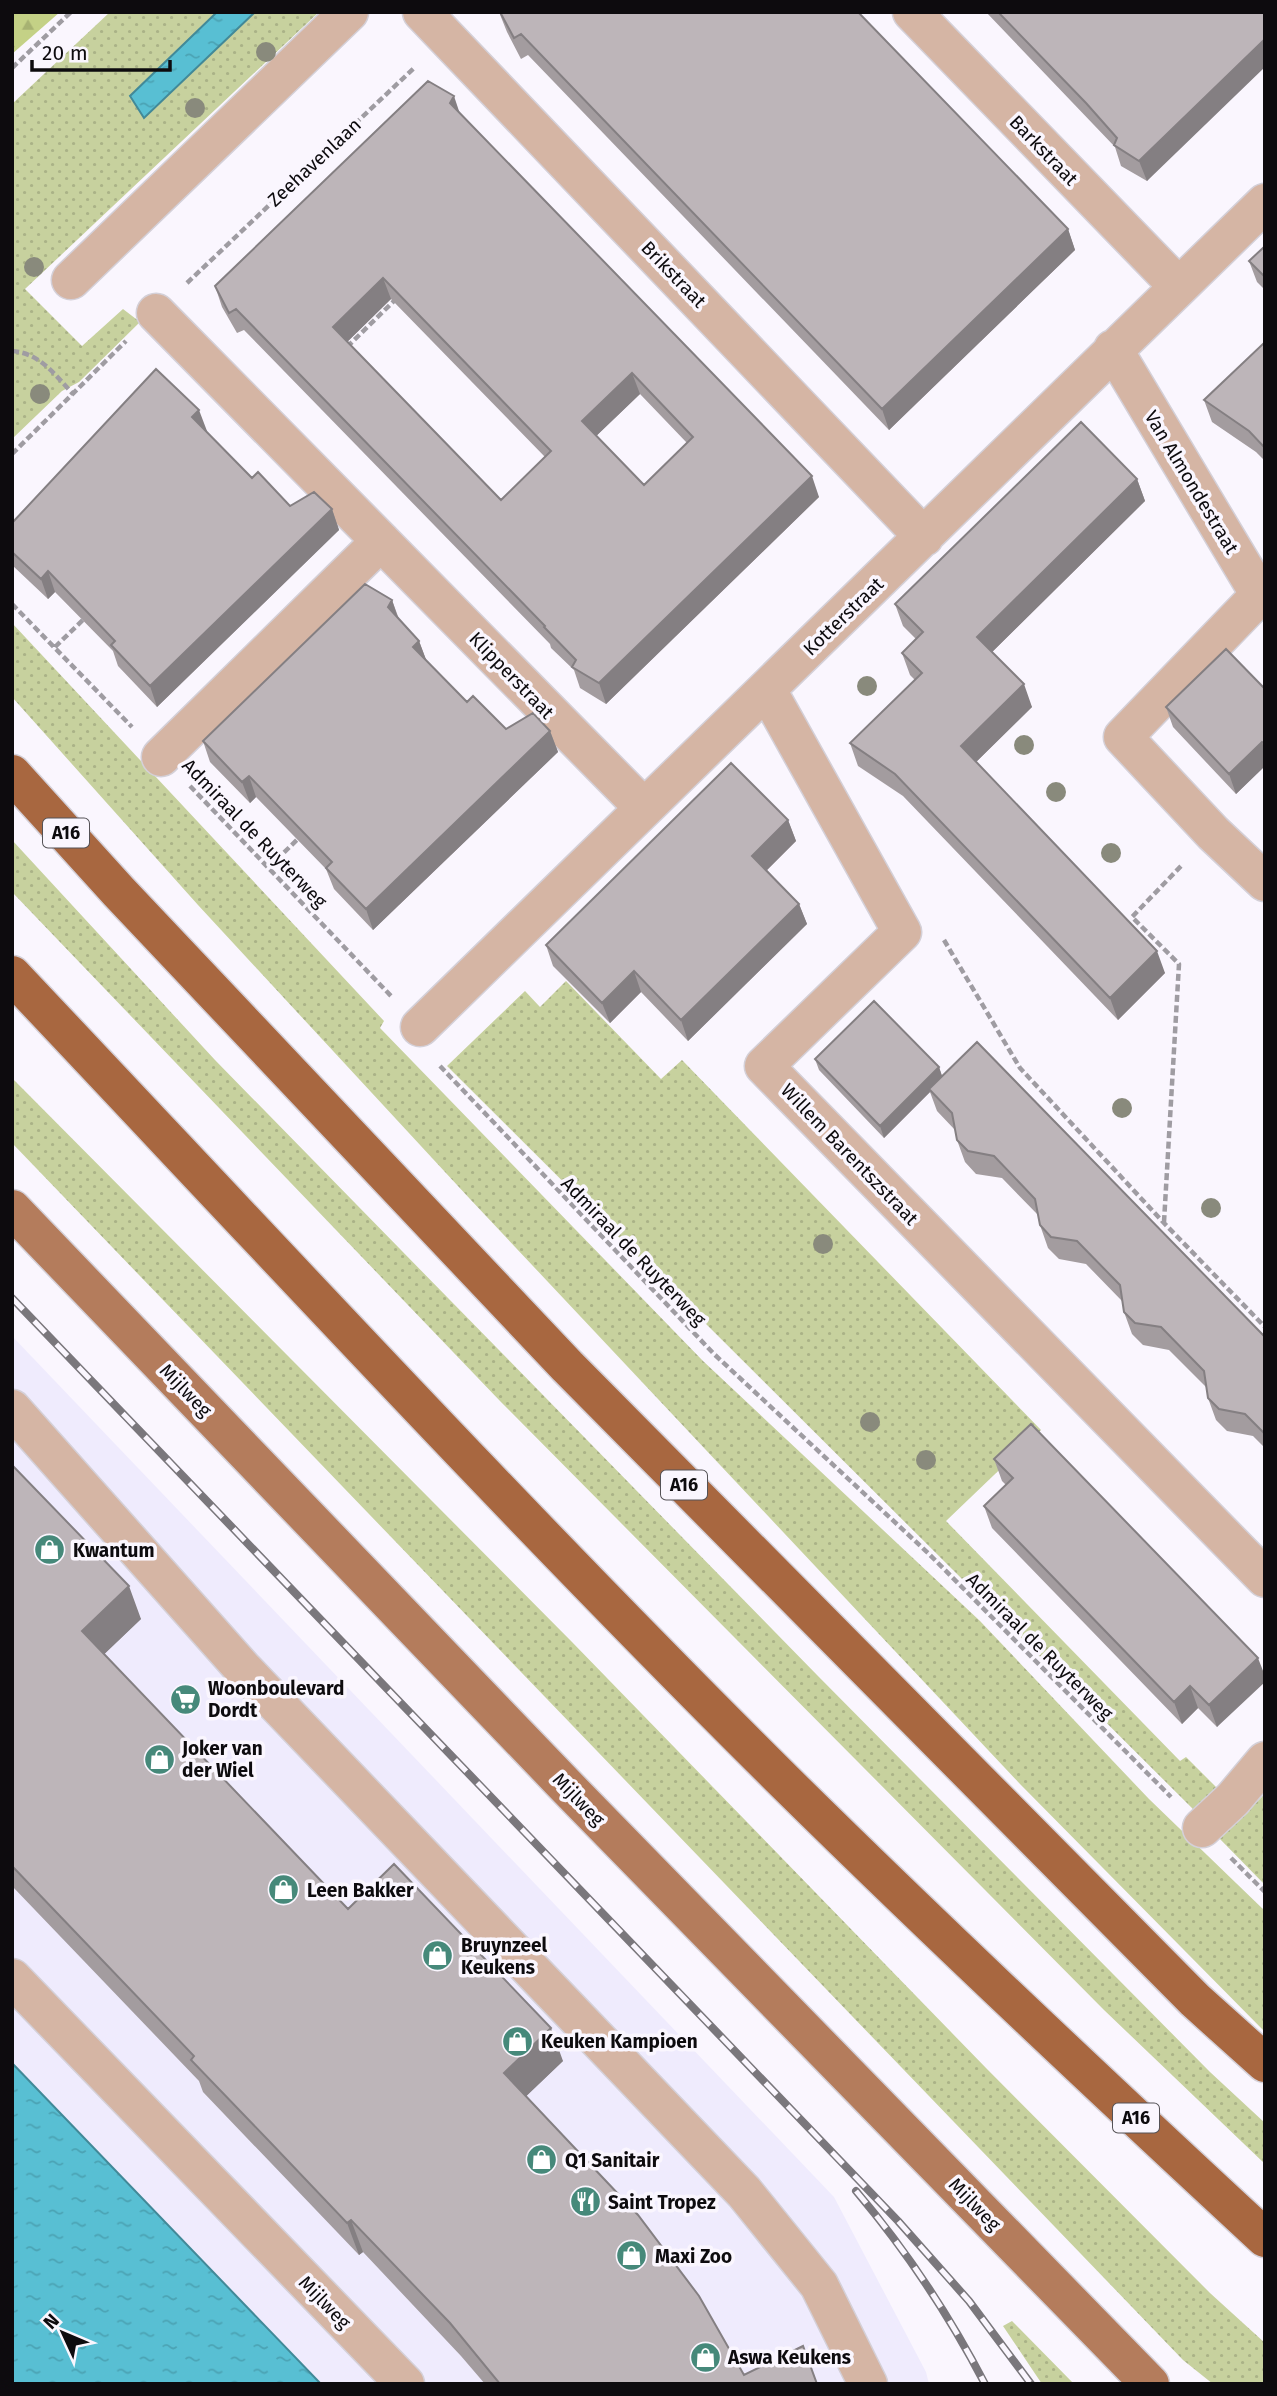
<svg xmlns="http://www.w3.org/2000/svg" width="1277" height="2396" font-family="'Fira Sans',sans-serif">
<defs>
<pattern id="grass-dots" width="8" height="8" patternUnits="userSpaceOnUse" patternTransform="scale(1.75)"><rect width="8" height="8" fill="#c7d19e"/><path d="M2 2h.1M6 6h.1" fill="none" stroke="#aab287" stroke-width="1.8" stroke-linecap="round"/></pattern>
<pattern id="forest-firs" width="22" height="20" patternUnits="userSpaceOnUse" patternTransform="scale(1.75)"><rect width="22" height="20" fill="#c4d186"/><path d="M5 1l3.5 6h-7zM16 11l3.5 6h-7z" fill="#a7b272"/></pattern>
<pattern id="water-ripples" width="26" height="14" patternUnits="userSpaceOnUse" patternTransform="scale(1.75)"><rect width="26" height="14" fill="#58bfd3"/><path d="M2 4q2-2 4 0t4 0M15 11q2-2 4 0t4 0" fill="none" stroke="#4ba3b4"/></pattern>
</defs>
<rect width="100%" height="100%" fill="#faf6fe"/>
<path fill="#efebfd" d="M12,1336L834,2197L926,2372L929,2384H322L12,2062Z"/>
<path fill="url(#grass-dots)" d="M110,12H319L25,289L82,346L123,309L140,322L79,382L62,391L12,439V104Z
M12,623L384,1021L380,1028L703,1361L980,1621L1149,1799L1265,1911V2032L1020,1784L470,1199L198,905L12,697Z
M12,840L215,1060L817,1675L1210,2072L1265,2123V2164L1104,2010L500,1401L12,892Z
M566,981L661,1079L682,1060L1041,1430L946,1521L1180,1761L1186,1757L1223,1794L1201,1817L447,1066L525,991L540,1007Z
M12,1078L572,1642L986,2068L1210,2293L1265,2343V2384H1213L1183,2360L12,1143Z
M1265,1794V1885L1219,1838Z
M1012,2321L1074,2384H1042L1003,2326Z"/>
<path fill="url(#forest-firs)" d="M12,12H60L12,54Z"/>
<path fill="url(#water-ripples)" stroke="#428998" stroke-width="2" d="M217,12H255L144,118L130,96Z
M12,2063L321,2384H12Z"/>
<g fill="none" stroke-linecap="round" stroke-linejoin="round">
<defs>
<path id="minor" d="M422,12L924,537
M912,12L1178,286
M71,280L349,12
M156,313L644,808
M1113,349L1260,595L1123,737L1213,833L1265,882
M767,690L902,932L764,1066L1265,1578
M161,757L381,541
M420,1027L1265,203
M12,1409L244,1670L744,2192L819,2285L868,2384
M1202,1828L1233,1799L1265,1761
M12,1978L405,2384"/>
<path id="major" d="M12,1209L565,1785L1150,2384"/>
<path id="highway" d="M12,774L119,892L567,1366L1195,2000L1265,2063
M12,975C268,1246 521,1520 785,1782C942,1937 1103,2088 1265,2238"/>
</defs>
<use href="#minor" stroke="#d4d0d8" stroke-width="41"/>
<use href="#major" stroke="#d4d0d8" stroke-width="41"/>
<use href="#highway" stroke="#d4d0d8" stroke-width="41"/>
<path stroke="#9f9ca2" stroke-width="4.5" stroke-dasharray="7 3.5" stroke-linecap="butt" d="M12,68L71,12
M187,283L414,68
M347,347L396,299
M12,351C40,353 55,375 73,394
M12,454L126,341
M12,604L132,727
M55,647L87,616
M190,786L392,997
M269,867L302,835
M944,940L1020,1068L1164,1223L1265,1327
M440,1066L714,1354L928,1553L1171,1797
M1164,1222L1179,964L1132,917L1182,865
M1231,1858L1265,1892"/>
<use href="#minor" stroke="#d5b5a4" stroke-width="38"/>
<use href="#major" stroke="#b47c5c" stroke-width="38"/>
<use href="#highway" stroke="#a86740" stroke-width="38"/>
<defs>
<path id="rail" d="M12,1298L898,2221L969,2301L1031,2384
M856,2191C906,2250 949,2315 985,2384"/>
</defs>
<use href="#rail" stroke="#7a777c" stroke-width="8"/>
<use href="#rail" stroke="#faf6fe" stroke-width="5" stroke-dasharray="16" stroke-linecap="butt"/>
</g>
<g fill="#898a7c">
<circle cx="266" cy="52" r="10"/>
<circle cx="195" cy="108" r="10"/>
<circle cx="34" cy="267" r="10"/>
<circle cx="40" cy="394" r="10"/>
<circle cx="867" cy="686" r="10"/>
<circle cx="1024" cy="745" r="10"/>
<circle cx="1056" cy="792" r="10"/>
<circle cx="1111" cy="853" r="10"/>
<circle cx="1122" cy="1108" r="10"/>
<circle cx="1211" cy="1208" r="10"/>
<circle cx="823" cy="1244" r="10"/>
<circle cx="870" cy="1422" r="10"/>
<circle cx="926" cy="1460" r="10"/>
</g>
<path fill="#a39c9f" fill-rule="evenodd" d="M499,12L1068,229L1075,250L889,430L528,55L521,59L507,32Z
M986,12H1265L1147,181L1121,166L1115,147Z
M460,115L819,497L606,704L580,688L574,670L551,648L550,644L244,330L237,333L222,307L215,286ZM391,299L545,457L501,500L347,342ZM640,394L687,443L644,485L596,436Z
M1265,246V290L1257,282L1249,261Z
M1265,342V461L1256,452L1212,422L1204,400Z
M207,431L206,432L252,478L290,506L332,509L339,530L157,707L118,666L113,651L55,592L48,599L12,565V523Z
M1137,479L1145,501L992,652L1032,707L976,762L1165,973L1118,1020L903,796L858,766L850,743L915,680L910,675L902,653L916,639L903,626L895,604Z
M392,600L399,619L419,641L426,660L467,702L506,729L550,731L558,752L373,930L334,889L326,869L256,797L250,803L210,762L203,741Z
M1265,689V766L1236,794L1173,727L1166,707Z
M788,820L796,841L767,870L799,904L807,924L688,1041L641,992L610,1023L553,966L546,945Z
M815,1059L939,1067L942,1076L1265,1337V1448L1253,1436L1227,1431L1216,1420L1208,1398L1207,1388L1169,1350L1143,1345L1132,1334L1124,1312L1122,1301L1086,1264L1059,1259L1048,1248L1040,1225L1038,1215L1002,1178L976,1174L965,1162L957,1140L955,1130L937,1111L930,1092L884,1138L819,1070Z
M994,1459L1258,1658L1217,1727L1198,1708L1182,1724L992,1528L984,1506L1006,1485L1002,1481Z
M12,1465L141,1619L104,1654L348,1909L563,2061L526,2096L744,2375L817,2384H485L461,2356L363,2252L359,2255L203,2092L199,2081L12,1886Z"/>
<path fill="#847f82" d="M1265,39V67L1147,181L1139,161Z
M454,96L461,117L450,103Z
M1068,229L1075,250L889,430L882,409Z
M383,278L391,299L341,348L333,327Z
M632,373L640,394L590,442L582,421Z
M199,410L207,431L200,438L192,417Z
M812,476L819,497L606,704L599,683Z
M1137,479L1145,501L985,659L977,637Z
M332,509L339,530L157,707L150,686Z
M48,571L55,592L48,599L41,579Z
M392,600L399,621L388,607Z
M419,641L427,662L413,647Z
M1024,684L1032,707L969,769L961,746Z
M550,731L558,752L373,930L366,909Z
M1262,742L1265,751V766L1236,794L1229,774Z
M249,776L256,797L250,803L242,782Z
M788,820L796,841L760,877L752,856Z
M799,904L807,924L688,1041L681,1020Z
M1157,951L1165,973L1118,1020L1110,998Z
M634,971L641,992L610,1023L602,1003Z
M939,1067L943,1079L929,1089L930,1092L884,1138L880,1126Z
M129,1586L141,1619L94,1664L82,1631Z
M1258,1658L1265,1676V1682L1217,1727L1209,1705Z
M1190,1686L1198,1708L1182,1724L1174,1702Z
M551,2028L563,2061L516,2106L504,2073Z
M351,2220L363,2252L359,2255L347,2223Z"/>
<path fill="#bdb5b9" stroke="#847f82" stroke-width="2" fill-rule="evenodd" d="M500,12H858L1068,229L882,409L521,34L514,38Z
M998,12H1265V39L1139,161L1114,145L1117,138L1086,103Z
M428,81L454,96L450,103L812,476L599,683L572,667L576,660L544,627L545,626L236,309L229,313L215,286ZM383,278L551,451L501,500L333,327ZM632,373L693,437L644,485L582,421Z
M1265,246V277L1249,261Z
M1265,342V448L1249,431L1204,400Z
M156,369L199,410L192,417L252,478L258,472L290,506L314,492L332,509L150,686L111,645L115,641L48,571L41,579L12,552V523Z
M1081,422L1137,479L977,637L1024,684L961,746L1157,951L1110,998L895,774L850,743L922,673L902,653L923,632L895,604Z
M365,584L392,600L388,607L419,641L413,647L467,702L473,696L506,729L533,713L550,731L366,909L326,868L332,862L249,776L242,782L203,741Z
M1226,649L1265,689V744L1262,742L1229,774L1166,707Z
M731,763L788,820L752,856L799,904L681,1020L634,971L602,1003L546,945Z
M874,1001L939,1067L880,1126L815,1059Z
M977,1042L1265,1337V1434L1245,1414L1219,1409L1208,1398L1204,1371L1161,1327L1135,1323L1124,1312L1120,1285L1077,1241L1051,1237L1040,1225L1035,1199L994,1156L968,1151L957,1140L952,1113L929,1089Z
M1031,1424L1258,1658L1209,1705L1190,1686L1174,1702L984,1506L1013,1478L994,1459Z
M12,1465L129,1586L82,1631L348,1909L394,1864L551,2028L504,2073L638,2215L699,2296L744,2375L803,2346L817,2384H500L450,2323L351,2220L347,2223L269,2141L191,2060L194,2056L12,1866Z"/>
<defs>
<symbol id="shop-disc" viewBox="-11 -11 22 22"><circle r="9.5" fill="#46897a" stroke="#faf6fe"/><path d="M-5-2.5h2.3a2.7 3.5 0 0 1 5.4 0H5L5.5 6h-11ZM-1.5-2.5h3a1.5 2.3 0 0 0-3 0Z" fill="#fff"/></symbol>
<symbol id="supermarket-disc" viewBox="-11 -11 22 22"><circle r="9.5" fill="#46897a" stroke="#faf6fe"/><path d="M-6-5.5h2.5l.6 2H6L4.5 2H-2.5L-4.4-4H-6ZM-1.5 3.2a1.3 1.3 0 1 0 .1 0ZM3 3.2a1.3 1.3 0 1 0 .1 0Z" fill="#fff"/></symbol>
<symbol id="restaurant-disc" viewBox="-11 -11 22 22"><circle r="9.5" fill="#46897a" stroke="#faf6fe"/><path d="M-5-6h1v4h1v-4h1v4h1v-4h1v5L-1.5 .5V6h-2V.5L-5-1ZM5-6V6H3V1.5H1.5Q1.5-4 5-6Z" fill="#fff"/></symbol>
</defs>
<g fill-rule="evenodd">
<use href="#shop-disc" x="32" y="1532" width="35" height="35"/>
<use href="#supermarket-disc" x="168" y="1682" width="35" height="35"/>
<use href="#shop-disc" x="142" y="1742" width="35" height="35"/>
<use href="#shop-disc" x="266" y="1872" width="35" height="35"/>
<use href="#shop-disc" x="420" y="1938" width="35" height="35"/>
<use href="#shop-disc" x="500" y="2024" width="35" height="35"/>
<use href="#shop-disc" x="524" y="2142" width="35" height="35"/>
<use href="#restaurant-disc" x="568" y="2184" width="35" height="35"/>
<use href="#shop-disc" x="614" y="2238" width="35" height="35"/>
<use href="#shop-disc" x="688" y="2340" width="35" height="35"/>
</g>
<g text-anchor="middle" stroke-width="7" stroke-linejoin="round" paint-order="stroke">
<g fill="#faf6fe" stroke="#545256" stroke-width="2">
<rect x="43" y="818.5" width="46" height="29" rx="5"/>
<rect x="661" y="1470.5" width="46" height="29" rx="5"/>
<rect x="1113" y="2103.5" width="46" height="29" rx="5"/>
</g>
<g font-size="18" font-weight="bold" fill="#0d0b0e">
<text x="66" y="839">A16</text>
<text x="684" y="1491">A16</text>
<text x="1136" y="2124">A16</text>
</g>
<g font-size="19" fill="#0d0b0e" stroke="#faf6fe">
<text transform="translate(1044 150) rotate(46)" y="7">Barkstraat</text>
<text transform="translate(314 162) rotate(-43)" y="7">Zeehavenlaan</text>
<text transform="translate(674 274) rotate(46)" y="7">Brikstraat</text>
<text transform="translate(1192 482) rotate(59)" y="7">Van Almondestraat</text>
<text transform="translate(843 616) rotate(-44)" y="7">Kotterstraat</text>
<text transform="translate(512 675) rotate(46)" y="7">Klipperstraat</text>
<text transform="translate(255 833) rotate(46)" y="7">Admiraal de Ruyterweg</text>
<text transform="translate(850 1154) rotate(46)" y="7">Willem Barentszstraat</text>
<text transform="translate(634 1251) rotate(46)" y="7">Admiraal de Ruyterweg</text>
<text transform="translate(186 1390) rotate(46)" y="7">Mijlweg</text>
<text transform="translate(1040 1646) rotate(45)" y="7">Admiraal de Ruyterweg</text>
<text transform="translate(579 1799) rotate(46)" y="7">Mijlweg</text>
<text transform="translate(975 2204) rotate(46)" y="7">Mijlweg</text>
<text transform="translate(325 2302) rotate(46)" y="7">Mijlweg</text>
</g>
<g font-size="19" font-weight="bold" fill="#0d0b0e" stroke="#faf6fe" text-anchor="start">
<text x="73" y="1557">Kwantum</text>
<text x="208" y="1695">Woonboulevard<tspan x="208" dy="22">Dordt</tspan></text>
<text x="182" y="1755">Joker van<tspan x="182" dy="22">der Wiel</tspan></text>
<text x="307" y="1897">Leen Bakker</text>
<text x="461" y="1952">Bruynzeel<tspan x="461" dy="22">Keukens</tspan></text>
<text x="541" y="2048">Keuken Kampioen</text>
<text x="565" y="2167">Q1 Sanitair</text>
<text x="608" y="2209">Saint Tropez</text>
<text x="655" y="2263">Maxi Zoo</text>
<text x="728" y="2364">Aswa Keukens</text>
</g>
</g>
<rect width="1277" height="2396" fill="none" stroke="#0d0b0e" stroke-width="28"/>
<g transform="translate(63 2333) rotate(314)" stroke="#faf6fe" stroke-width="5" paint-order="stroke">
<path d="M0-5L12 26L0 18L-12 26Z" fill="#0d0b0e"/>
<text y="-10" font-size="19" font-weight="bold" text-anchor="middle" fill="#0d0b0e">N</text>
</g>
<path d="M32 60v10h138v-10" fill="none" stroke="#0d0b0e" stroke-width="3.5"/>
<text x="42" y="60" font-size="21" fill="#0d0b0e" stroke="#faf6fe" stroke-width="5" paint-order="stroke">20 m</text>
</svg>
